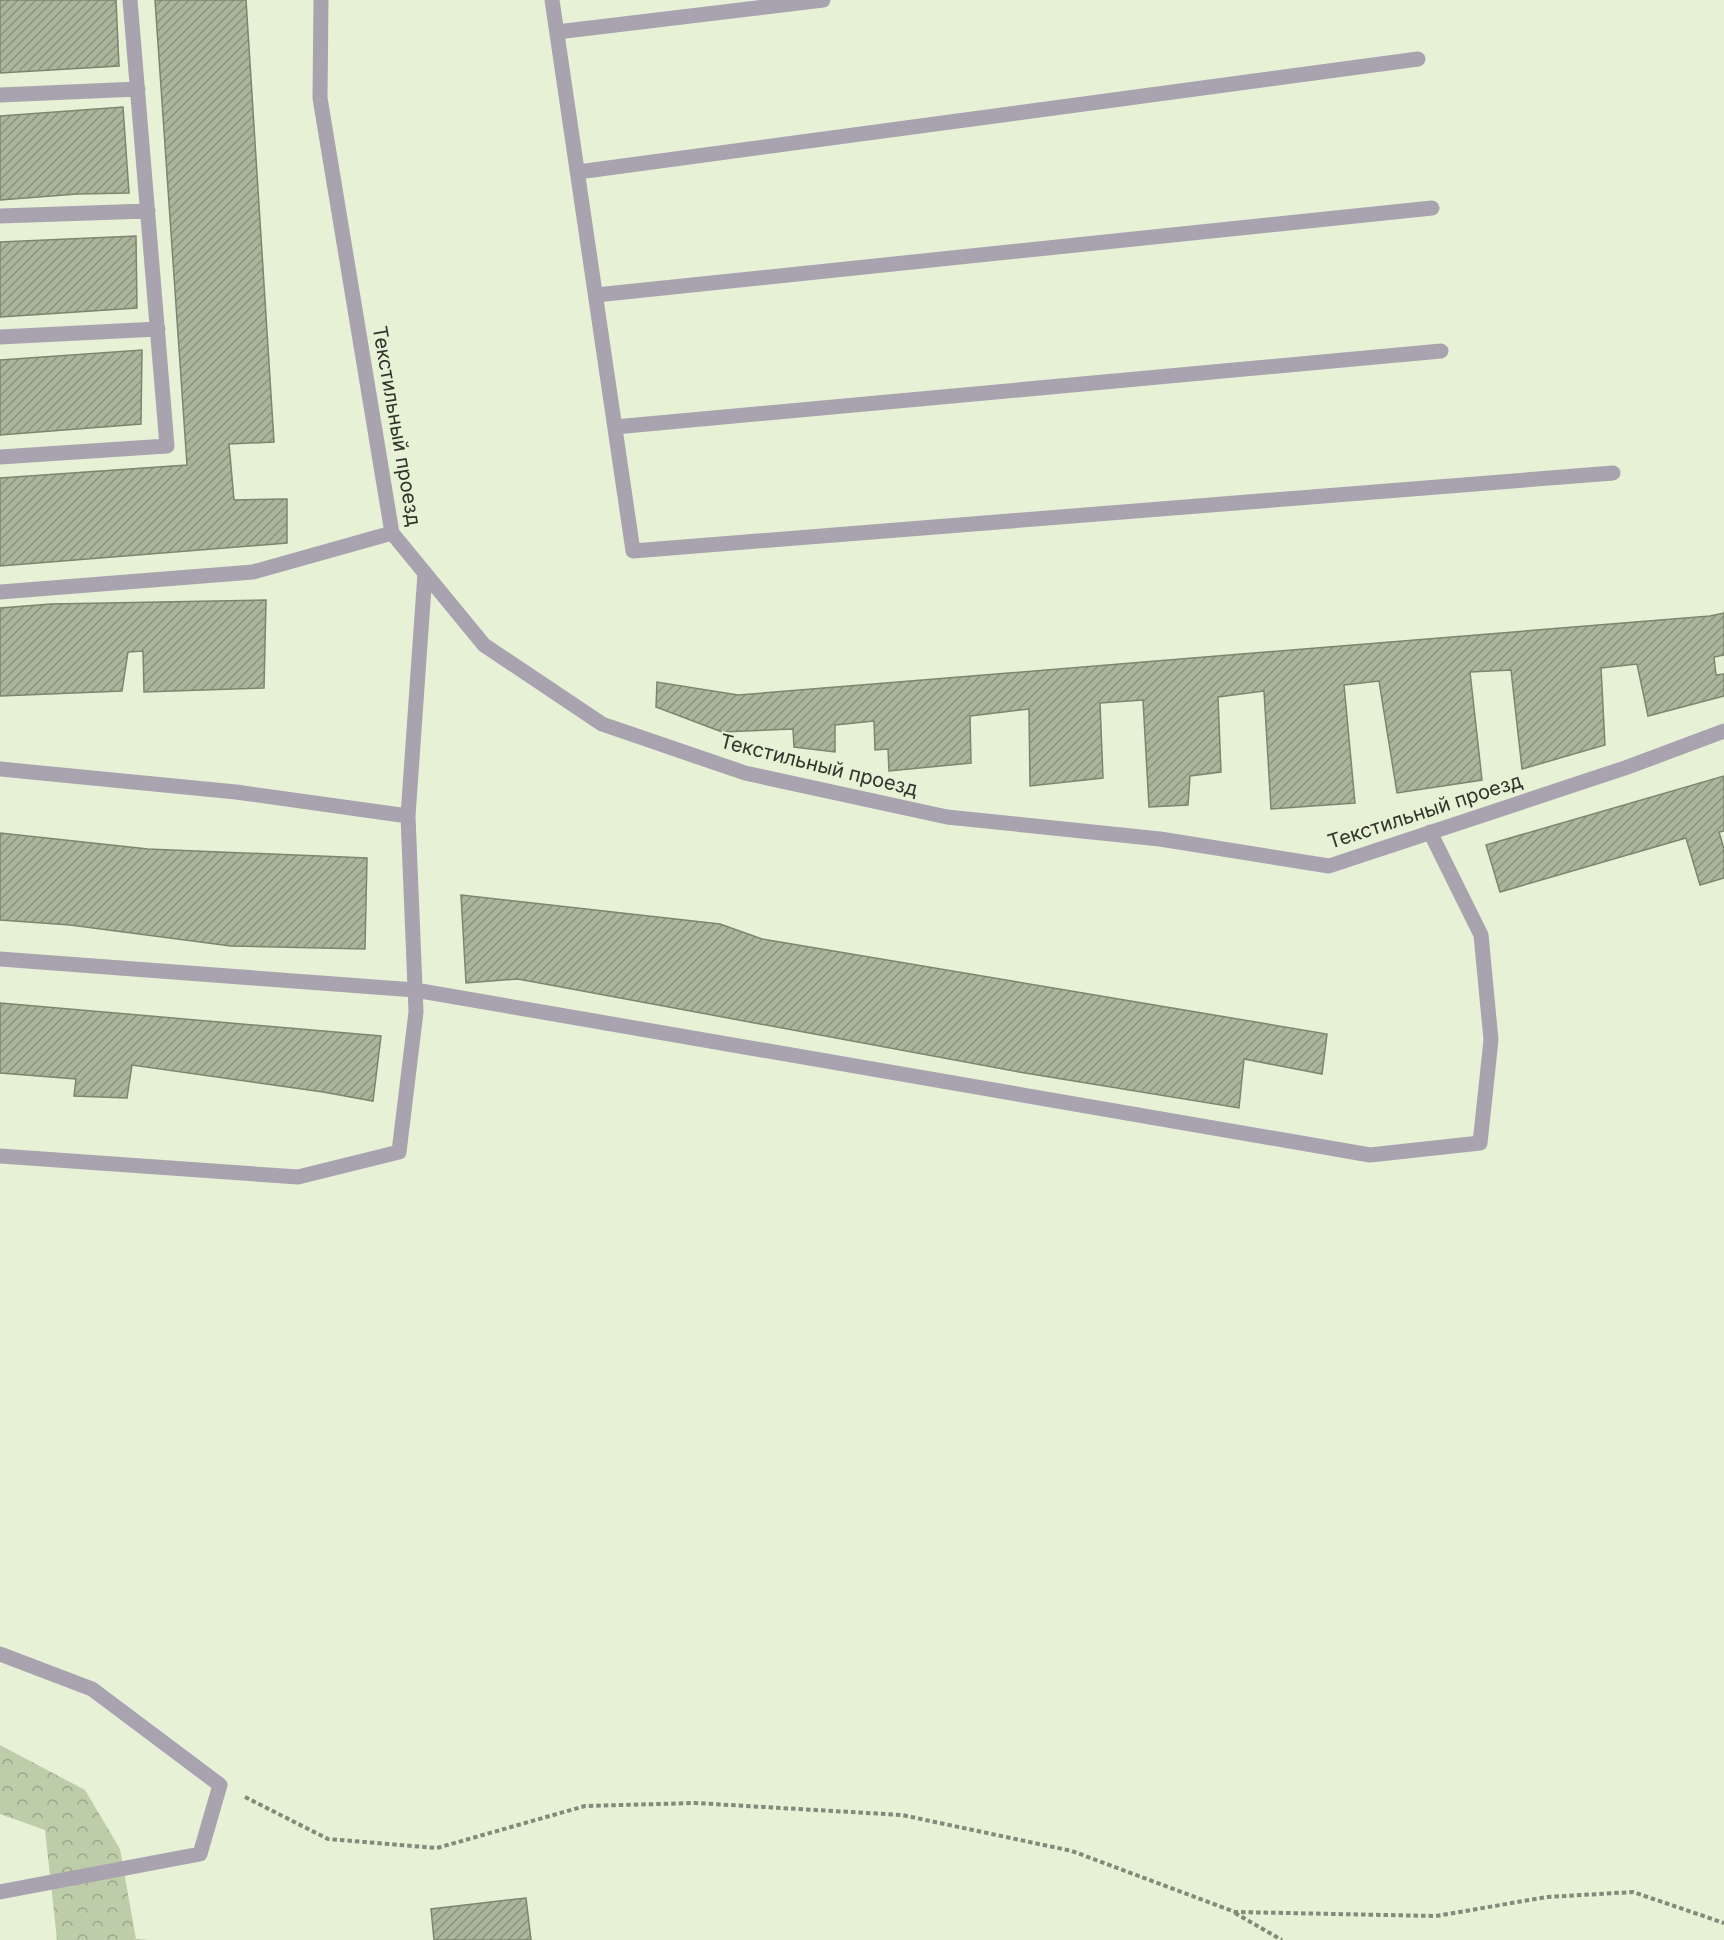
<svg xmlns="http://www.w3.org/2000/svg" width="1724" height="1940" font-family="Inter,sans-serif">
<defs>
<pattern id="forest-crowns" width="20" height="18" patternUnits="userSpaceOnUse" patternTransform="scale(1.5)"><rect width="20" height="18" fill="#becda9"/><path d="M2 6a3 3 0 1 1 6 0M12 15a3 3 0 1 1 6 0" fill="none" stroke="#9ba78a"/></pattern>
<pattern id="building-hatch" width="6" height="6" patternUnits="userSpaceOnUse" patternTransform="scale(1.5)"><rect width="6" height="6" fill="#aab59b"/><path d="M-1 1l2-2M0 6l6-6M5 7l2-2" fill="none" stroke="#8b947f"/></pattern>
</defs>
<rect width="100%" height="100%" fill="#e6f1d6"/>
<path fill="url(#forest-crowns)" d="M0,1745L85,1790L120,1849L136,1939L149,1940H57L45,1830L0,1814Z"/>
<path fill="url(#building-hatch)" stroke="#7c866d" stroke-width="1.5" d="M0,0H116L119,66L0,73Z
M155,0H246L274,442L229,444L234,500L287,499V543L0,566V478L187,465Z
M123,107L129,193L77,194L0,200V116Z
M136,236L137,308L0,317V242Z
M142,350L141,424L0,435V360Z
M266,600L264,688L144,692L143,651L128,652L122,691L0,696V608L51,604Z
M1724,613V655L1714,657L1716,675L1724,674V696L1648,716L1637,664L1601,668L1605,745L1522,769L1511,670L1470,672L1482,780L1397,793L1379,681L1344,685L1355,803L1271,809L1264,691L1218,697L1221,772L1190,776L1188,805L1149,807L1143,700L1100,703L1103,778L1030,786L1029,709L970,716L971,763L889,771L888,749L875,750L874,721L835,725V752L794,747L793,729L722,732L656,707L657,682L738,695L1710,616Z
M1724,776V831L1719,832L1724,849V878L1700,885L1686,838L1500,892L1486,845Z
M0,833L148,849L367,858L365,949L231,946L70,925L0,920Z
M461,895L720,924L762,939L1327,1034L1322,1074L1244,1059L1239,1108L1019,1072L518,979L466,983Z
M0,1003L381,1036L373,1101L323,1092L132,1065L127,1098L74,1096L76,1079L0,1073Z
M526,1898L531,1940H434L431,1909Z"/>
<g fill="none" stroke-linecap="round" stroke-linejoin="round">
<path stroke="#838a78" stroke-width="4" stroke-dasharray="4.5 3" stroke-linecap="butt" d="M245,1797L328,1839L437,1848L585,1806L695,1803L902,1815L1072,1851L1235,1912L1436,1916L1547,1897L1633,1892L1724,1923
M1235,1913L1282,1940"/>
<path stroke="#a8a3af" stroke-width="15" d="M321,0L320,98L392,533L484,645L602,724L745,773L947,817L1160,839L1329,866L1625,768L1724,731
M552,0L633,551L1613,473
M557,32L823,0
M0,95L138,89
M578,172L1418,59
M0,216L148,211
M596,295L1432,208
M0,337L158,329
M615,427L1441,351
M0,457L167,446L130,0
M0,592L253,572L392,533
M0,769L236,792L408,816
M0,959L415,990L1370,1155L1480,1143L1491,1040L1481,935L1430,832
M0,1156L298,1177L399,1152L416,1012L408,816L425,573
M0,1654L92,1689L220,1785L200,1854L0,1892"/>
</g>
<g text-anchor="middle" stroke-width="4.5" stroke-linejoin="round" paint-order="stroke">
<g font-size="20" fill="#31352b" stroke="#e6f1d6">
<text transform="translate(397 426) rotate(80)" y="7">Текстильный проезд</text>
<text transform="translate(819 765) rotate(14)" y="7">Текстильный проезд</text>
<text transform="translate(1425 811) rotate(-18)" y="7">Текстильный проезд</text>
</g>
</g>
</svg>
